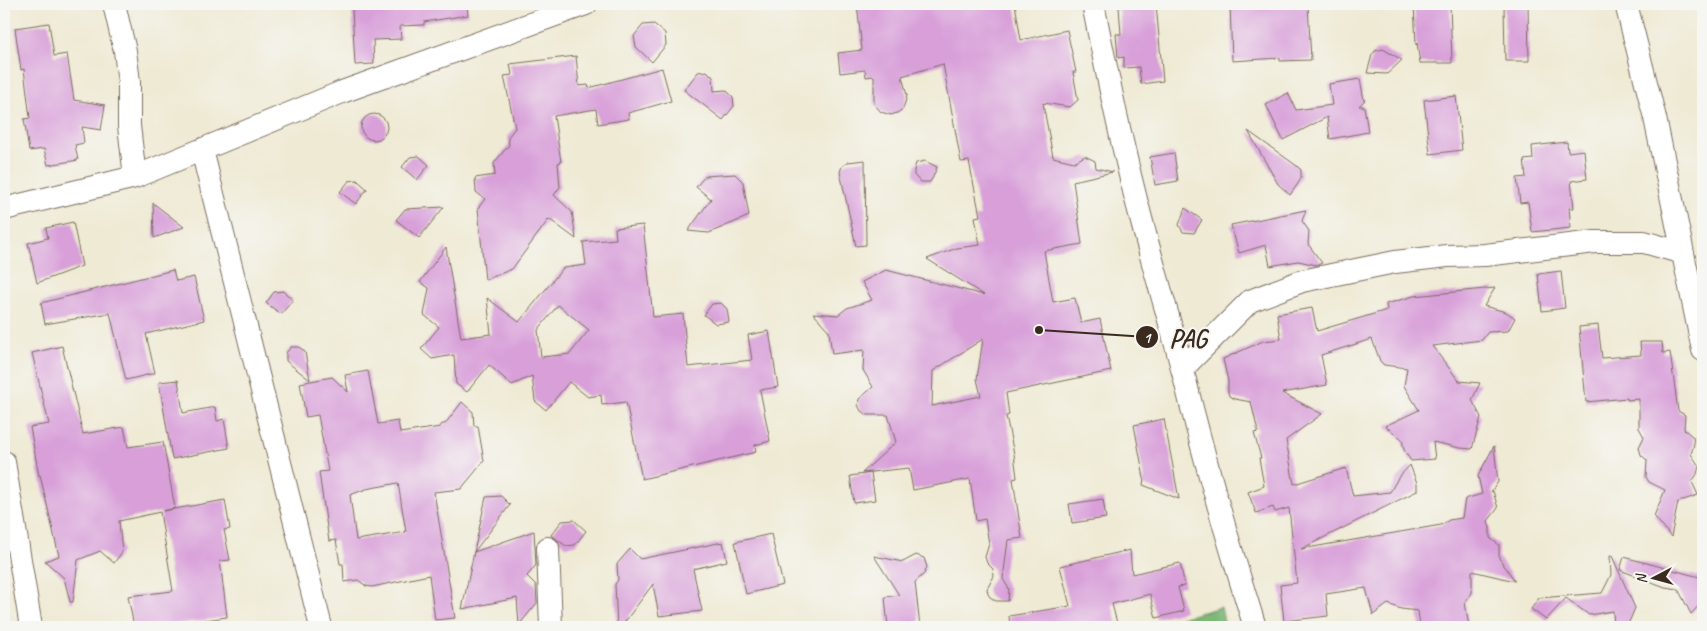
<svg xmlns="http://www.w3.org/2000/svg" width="1707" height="631" font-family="Caveat,sans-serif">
<rect width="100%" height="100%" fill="#f6f6f2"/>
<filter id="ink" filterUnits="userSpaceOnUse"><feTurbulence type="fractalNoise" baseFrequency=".02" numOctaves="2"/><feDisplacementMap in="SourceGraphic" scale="10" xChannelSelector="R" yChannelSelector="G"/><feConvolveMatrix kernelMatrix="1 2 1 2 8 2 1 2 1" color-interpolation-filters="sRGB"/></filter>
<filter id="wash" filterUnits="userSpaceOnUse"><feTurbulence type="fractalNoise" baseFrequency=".0096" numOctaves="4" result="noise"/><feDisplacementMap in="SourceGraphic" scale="20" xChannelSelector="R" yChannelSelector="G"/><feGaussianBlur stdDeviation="1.12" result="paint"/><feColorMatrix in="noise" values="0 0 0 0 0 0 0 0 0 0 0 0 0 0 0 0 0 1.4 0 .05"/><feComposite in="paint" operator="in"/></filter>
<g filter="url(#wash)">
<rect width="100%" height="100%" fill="#efead4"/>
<path fill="#7eb878" stroke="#5c714b" d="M1221,607L1225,627H1147Z"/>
<g id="blocks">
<path fill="#d89fd9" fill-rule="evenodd" d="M398,4H467L468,15L424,22V25L400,26L401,39L373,40L374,64L355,65L352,9L398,8Z
M857,4H1015L1021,40L1067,30L1076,72H1073L1078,100L1070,107L1043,103L1053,157L1074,162L1085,156L1095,161L1096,168L1113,172L1073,181L1082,244L1044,251L1053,302L1075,298L1081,323L1100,319L1111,371L1006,393L1009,415L1006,416L1014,454L1017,478L1013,479L1022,538L1008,540L1003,579L1009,589L1008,601H996L990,597L988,594L987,589L994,576L993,569L987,563L985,557L989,544L985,519L976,521L970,479L913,490L909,468L862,473L896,442L888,415H867L861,411L858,405L859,399L873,387L863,370L864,350L832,354L829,331L813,313L838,315L847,308L872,300L862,282L886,270L984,295L927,259L957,248L980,245L975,217L980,216L969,161L961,162L943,64L902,76L907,96L903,109L897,113L891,115L881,112L874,104V76L866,77L865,70L840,73L838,53L862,50ZM983,339L977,379L981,396L932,406L933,371Z
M1156,4L1163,81L1141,84L1139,67L1124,68V57L1118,58L1116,34H1121L1119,7Z
M1230,4H1308L1311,60L1280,61V58L1232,61Z
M1414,4H1450L1452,63H1420L1417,43L1416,45Z
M1504,4H1528L1529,61H1505Z
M49,23L54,56L67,54L74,100L105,105L101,130L82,127L84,143L75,145L78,160L48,165L44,149L29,151L24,119L30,118L24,69L21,70L15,28Z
M654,24L665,33L666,45L652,62L636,47L634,36L643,25Z
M1383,49L1402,60L1387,74L1367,73L1372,55L1375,51Z
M576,56L579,86L588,85L589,88L662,68L671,101L628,113L629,119L598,124L596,109L554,116L561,162L558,163L560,187L554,195L572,212L576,239L549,219L512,269L485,280L478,208L485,199L476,192L475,178L495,175L494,163L509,145L508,137L515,128L504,76L512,75L510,64Z
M707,71L713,77L714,91L726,90L733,97L734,106L723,120L684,90L698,72Z
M1360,79L1364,100H1365L1359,106H1364L1368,132L1330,139L1327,117L1283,140L1266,105L1288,93L1296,110L1332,105L1329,84Z
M1456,96L1462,150L1430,154L1424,100Z
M361 127a13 13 0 1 1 26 0a13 13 0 1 1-26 0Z
M1248,131L1297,166L1301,170V178L1299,182L1290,195L1278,184Z
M1567,142L1568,152L1584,150L1587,179L1571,181L1574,208H1569L1571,228L1532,232L1528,202L1520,203L1517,178L1526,177L1524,160L1533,159L1532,146Z
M1174,153L1178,181L1155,185L1150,157Z
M419,156L429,165L417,180L402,167L410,157Z
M865,160L866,245L856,246L840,172L842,166L848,162Z
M925,161L937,167L933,177L930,182H920L914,175V170L916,163Z
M735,174L743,182L749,216L709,233L688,231L711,199L696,187L705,176Z
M357,180L367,189L356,204L340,192L349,181Z
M153,203L184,227L154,238Z
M444,207L419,238L396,220L405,209Z
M1185,208L1202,220L1194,233L1183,232L1179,225Z
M1306,210L1302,221L1309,231L1308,244L1322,263L1317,265L1298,261L1270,266L1266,245L1239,253L1231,225Z
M73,222L82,266L37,283L28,243L48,238L46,228Z
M643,225L653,317L683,314L688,367L752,360L748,335L769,331L778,387L760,390L770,441L755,445L756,452L642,479L626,402L602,405L601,395L588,397L569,382L546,410L535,401L532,376L512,385L489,365L467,392L456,384L454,355L432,359L421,349L439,327L424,315L429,288L420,282L446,247L461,338L491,334L487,298L519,322L563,268L586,265L583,242L616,239L615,228ZM558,305L589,330L570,354L541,357L538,330Z
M173,270L176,281L194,277L204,320L146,334L155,373L126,380L110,313L45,324L41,303Z
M1561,271L1565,308L1542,311L1538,274Z
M1495,288L1484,306L1506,312L1515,318L1508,331L1488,332L1482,340L1432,346L1459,381L1480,383L1472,400L1481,417L1472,449L1460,448L1433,442L1435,459L1411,461L1404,450L1402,439L1385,426L1419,410L1404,386L1407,368L1384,365L1380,361L1372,339L1321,355L1327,385L1282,393L1322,414L1286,440L1294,484L1346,468L1353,496L1390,492L1398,478L1410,465L1417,483V491L1301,549L1441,525L1449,520L1462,518L1465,499L1482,494L1478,476L1494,446L1498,482L1491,492L1493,491L1498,508L1488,521L1490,528V538L1499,545V558L1515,581L1472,571V593L1465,602L1469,627H1420L1418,611L1401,609L1388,604L1373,615L1366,588L1326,594L1328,616L1284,621L1280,585L1297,583L1289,508L1275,512L1273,507L1256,513L1248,492L1264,486L1259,458H1261L1254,433L1258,432L1251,402L1235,399L1229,396L1228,392V381L1223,359L1263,341L1281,339L1277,314L1312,308L1317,331L1387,310L1386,304L1414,296Z
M283,291L293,300L281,314L266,303L274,292Z
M721,303L727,309L729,322L716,324L704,315L712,304Z
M1598,325L1602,358L1641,355L1640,342H1662L1663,353L1670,352L1678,411L1685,415L1684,429L1693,437L1694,444L1691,454L1699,466L1697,474L1692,482L1698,495L1678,502L1671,537L1654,516L1665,490L1649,482L1646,477L1647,460L1641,455L1639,447L1644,437L1639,428V399L1627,400V398L1586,402L1579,327Z
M62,346L83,434L124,427L128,447L163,442L175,508L163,511L225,500L230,529L224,530L230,560L220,561L227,617L170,625V627H134L128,596L173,591L160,512L119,521L122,552L114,563L100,551L78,560L73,602H70L64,578L45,561L59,556L40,475L39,476L30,427L49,424L32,353Z
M291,347H299L305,352L310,380L286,361V353Z
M368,371L378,424L398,421L400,433L440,427L442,424H445L462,402L473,412L474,426H478L484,461L461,489L434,492L455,618L435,620L429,575L372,587L366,586L358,580L344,582L343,564H340L336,540L329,541L319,472L328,471L318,415L306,417L300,383L332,377L348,392L345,375ZM398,483L406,532L356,540L350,495L366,489Z
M178,380L183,413L215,407L217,421L224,419L229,448L172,459L159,382Z
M1164,419L1179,499L1143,485L1144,478L1134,425Z
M871,473L875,500L854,503L850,476Z
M501,496L510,505L474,552L486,497Z
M1103,499L1106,518L1072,523L1069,504Z
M574,520L586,531L575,545L566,546L551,535L562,521Z
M534,531L536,565L527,576L536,585L537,603L519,625L517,598L462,609L474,552Z
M771,534L783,585L746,594L735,542Z
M723,542L727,561L693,569L702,611L659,616L653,584L621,627H617L615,584L618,580L617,564L630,549L640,559Z
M1130,550L1132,574L1180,563L1185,586L1178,587L1184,611L1156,618L1150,594L1112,604L1118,627H1010L1009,616L1070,606L1060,566Z
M916,555L924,558L927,567L924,574L915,582L920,627H888L885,597L899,595L874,556L903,562Z
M1610,556H1612L1635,608L1627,627H1614L1613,611L1589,615L1566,598L1546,620L1531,609L1539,598L1602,593L1611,575Z
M1624,557L1703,578V601L1691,614L1678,589L1665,587L1620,570Z"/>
</g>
</g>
<g filter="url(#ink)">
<use href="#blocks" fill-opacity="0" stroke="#7a6d5e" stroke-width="1"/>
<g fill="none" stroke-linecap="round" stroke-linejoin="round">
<defs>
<path id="minor" d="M114,4L125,51L129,82V126L135,177
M1093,4C1108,78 1123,152 1143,226C1155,273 1170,321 1182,368C1203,455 1228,542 1255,627
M1626,4L1655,118L1703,350
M202,150L321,627
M4,209L135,177L342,92L586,4
M1182,369L1250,301L1302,281L1395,262L1447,256L1485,255L1595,242H1644L1683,253
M4,462L31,627
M548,548L551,627"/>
</defs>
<use href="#minor" stroke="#7a6d5e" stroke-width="24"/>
<use href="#minor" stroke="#fff" stroke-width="22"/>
</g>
</g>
<path fill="none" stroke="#3b2a1e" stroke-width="2" d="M1039 330L1147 337"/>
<g fill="#3b2a1e" stroke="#f6f6f2" stroke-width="2">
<circle cx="1039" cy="330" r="5"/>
<circle cx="1147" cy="337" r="12"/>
</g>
<g font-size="15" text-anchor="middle" font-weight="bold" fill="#fff">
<text x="1147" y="343">1</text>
</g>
<g font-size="26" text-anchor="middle" font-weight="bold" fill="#3b2a1e" stroke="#f6f6f2" stroke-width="4" stroke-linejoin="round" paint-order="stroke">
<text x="1188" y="347">PAG</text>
</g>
<rect width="1707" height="631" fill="none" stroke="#f6f6f2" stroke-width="20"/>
<g transform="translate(1654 578) rotate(264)" stroke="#f6f6f2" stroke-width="4" paint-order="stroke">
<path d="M0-4L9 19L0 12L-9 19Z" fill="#3b2a1e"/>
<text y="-8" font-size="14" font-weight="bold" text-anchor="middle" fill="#3b2a1e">N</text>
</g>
</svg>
